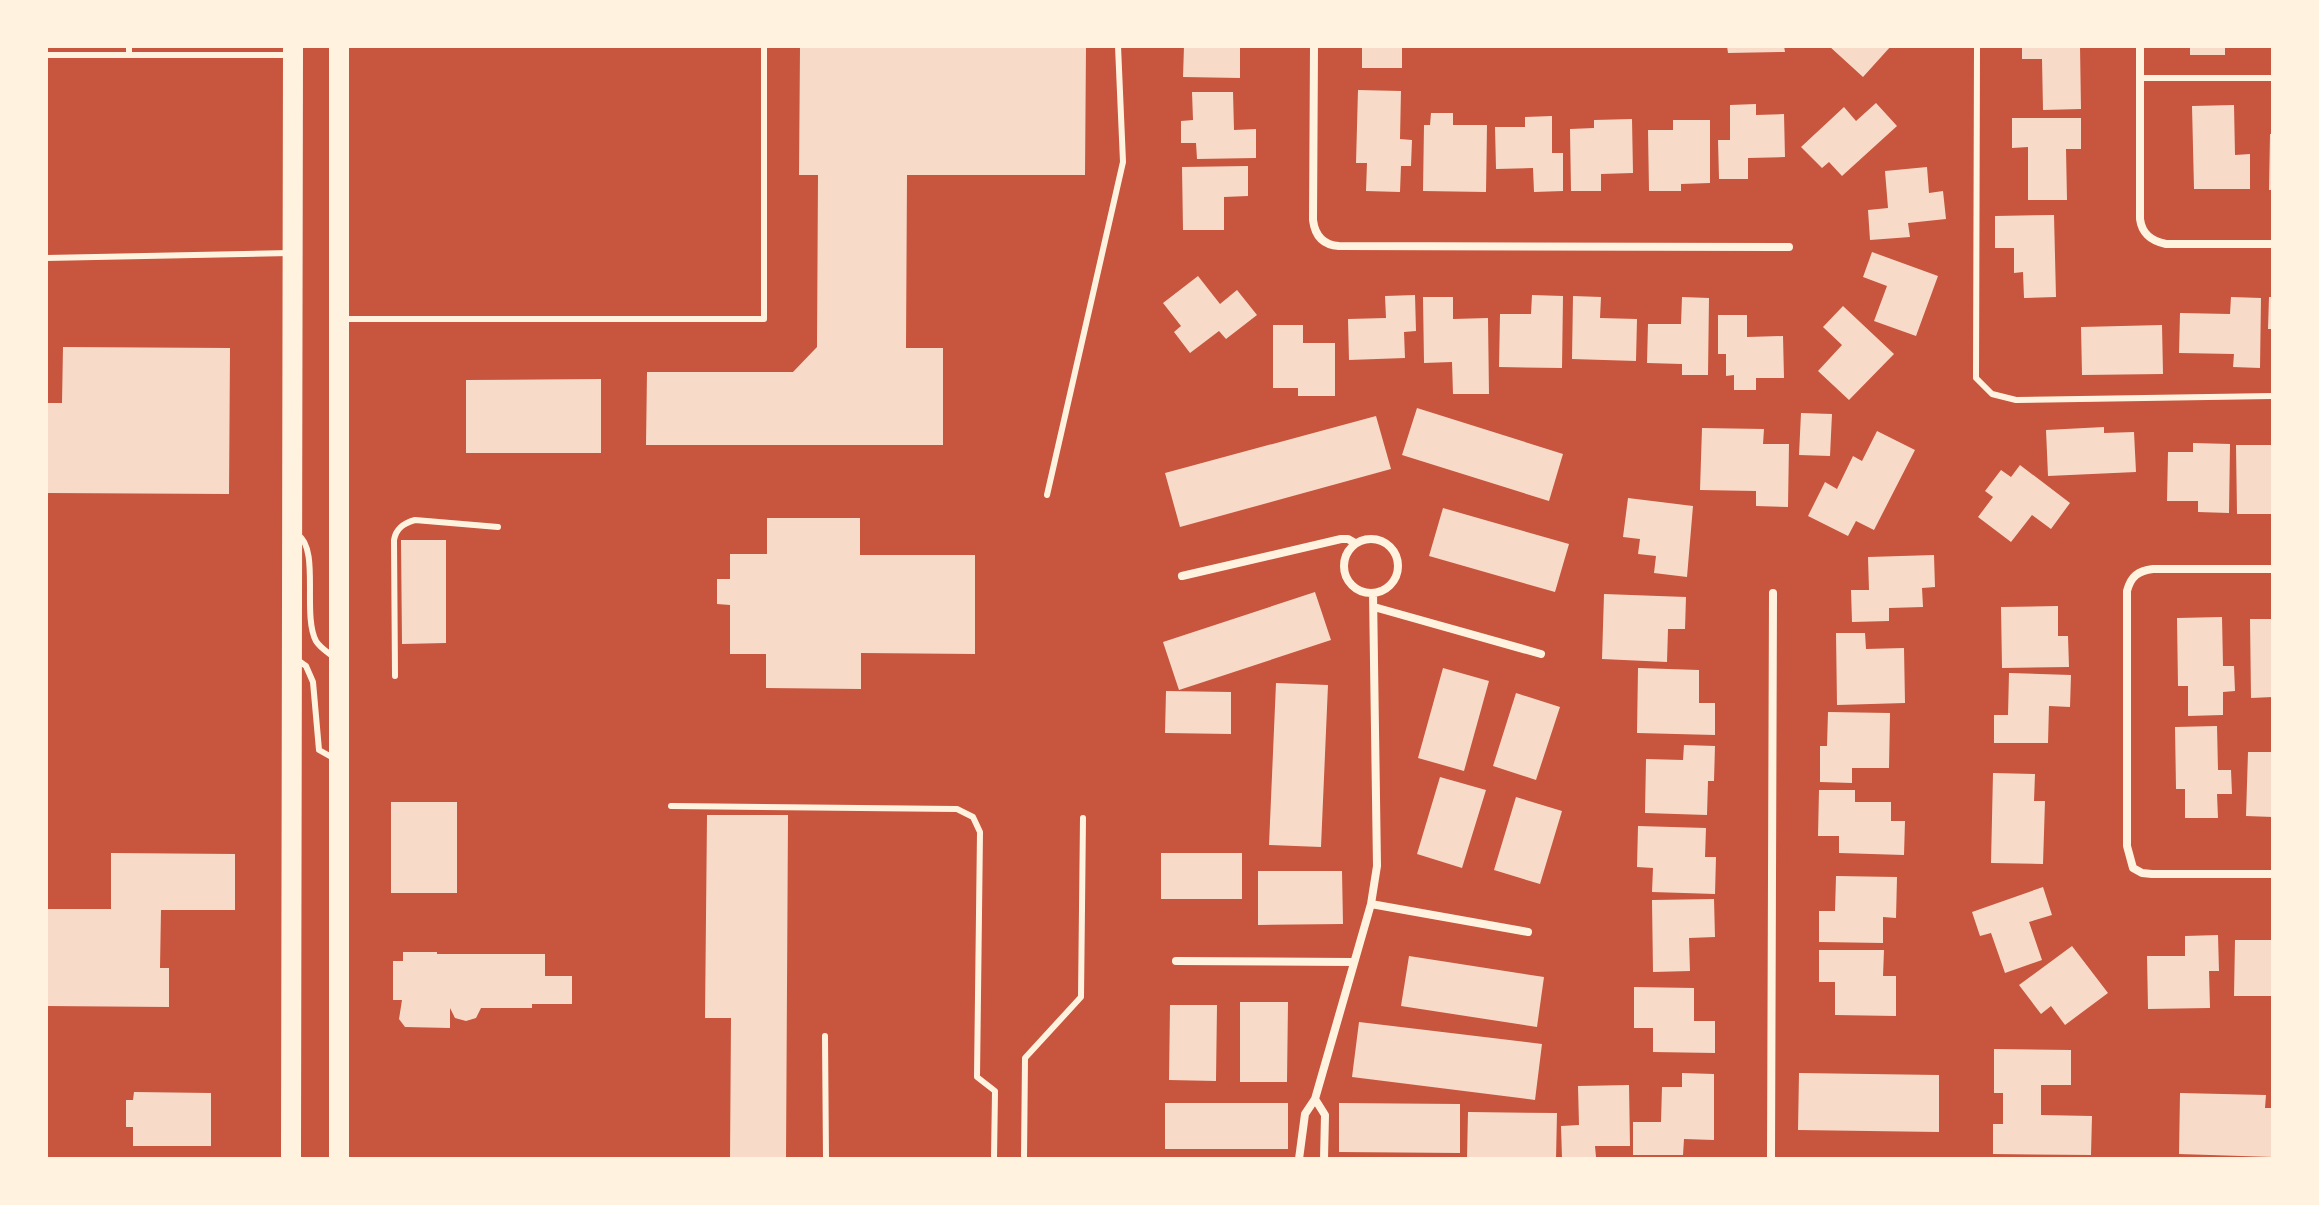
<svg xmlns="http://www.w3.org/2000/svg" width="2319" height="1205" font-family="Ubuntu,sans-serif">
<rect width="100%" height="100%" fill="#c8553d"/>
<path fill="#f7dbc8" d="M800,46H1086L1085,175H907L906,348H943V445H646L647,372H793L817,347L818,175H799Z
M1184,46H1240V78L1183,77Z
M1362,46H1402V68H1362Z
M1727,46H1784L1785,52L1728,53Z
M1829,46H1891L1863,77Z
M2022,46H2080L2081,109L2043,110L2042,59H2022Z
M2190,46H2225V55H2190Z
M1358,90L1401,91L1400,139L1412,140L1411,166H1401L1400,192L1366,191L1367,163H1356Z
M1192,92H1233L1234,130L1256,129V158L1197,159L1196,143H1181V121L1193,120Z
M1876,103L1897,126L1842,176L1829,162L1822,168L1801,147L1844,107L1856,121Z
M1756,104V115L1784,114L1785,157L1748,158V179H1719L1718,140H1730V105Z
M2234,105L2235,155L2250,154V189H2194L2192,106Z
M1431,113H1453V125H1487L1486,192L1423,191L1424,125H1430Z
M1552,116V153H1563V191L1534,192L1533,168L1496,169L1495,127H1525V117Z
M2012,118H2081V149H2066L2067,200H2028V147L2012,148Z
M1632,119L1633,173L1601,174V191H1571L1570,129L1594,128V120Z
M1673,120H1710V183L1681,184V191H1649L1648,130H1673Z
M2270,134H2273V190H2269Z
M1248,166V196L1224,197V230H1183L1182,167Z
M1927,167L1929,193L1943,191L1946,219L1908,223L1910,237L1870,240L1868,210L1888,208L1885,171Z
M2054,215L2056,297L2024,298L2023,272L2014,273V248H1995V216Z
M1872,252L1938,276L1916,336L1874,321L1887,286L1863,277Z
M1198,276L1220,304L1237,290L1257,315L1226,339L1219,331L1190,353L1174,332L1181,326L1163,303Z
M1415,295L1416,331L1404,332L1405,358L1349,360L1348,319L1386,318L1385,296Z
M1532,295L1563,296L1562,368L1499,367L1500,314H1531Z
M1573,296L1601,297L1600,318L1637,319L1636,361L1572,359Z
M1423,297H1453V319L1488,318L1489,394H1453L1452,362L1424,363Z
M1682,297L1709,298L1708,375H1682V364L1647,363L1648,324H1681Z
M2231,297L2261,298L2260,368L2233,367L2234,354L2179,353L2180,313L2230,314Z
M2269,297H2273V329H2268Z
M1843,306L1894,354L1849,400L1818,371L1842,345L1823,327Z
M1718,315H1747V337L1783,336L1784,378H1756V390H1734V375L1726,376V354H1718Z
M1273,325H1303V343H1335V396H1298V388H1273Z
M2162,325L2163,374L2082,375L2081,327Z
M63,347L230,348L229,494L46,493V403H62Z
M601,379V453H466V380Z
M1417,408L1563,454L1549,501L1402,455Z
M1801,413L1832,414L1830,456L1799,455Z
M1376,416L1391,469L1180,527L1165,473Z
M2104,427V433L2134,432L2136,472L2048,476L2046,430Z
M1702,428L1764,429L1763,444H1789L1788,507L1756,506V491L1700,490Z
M1877,431L1915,450L1874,530L1856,521L1848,536L1808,516L1825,482L1837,489L1853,456L1862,461Z
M2193,443L2230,444L2229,513L2198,512V501H2167L2168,452H2193Z
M2236,445H2273V514H2237Z
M2020,465L2070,503L2051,529L2032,515L2011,542L1978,517L1993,497L1985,491L2001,470L2011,477Z
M1628,498L1693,506L1687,577L1654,573L1656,556L1638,554L1640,539L1623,537Z
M1443,508L1569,544L1555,592L1429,556Z
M767,518H860V555H975V654L861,653V689L766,688V654H730V605L717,604V579H730V554H767Z
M401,540H446V643L402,644Z
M1934,555L1935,587L1922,588L1923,607L1889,608V621L1852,622L1851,590H1869L1868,557Z
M1315,592L1331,640L1179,690L1163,642Z
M1604,594L1686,597L1685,629H1668L1667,662L1602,659Z
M2058,606V636H2068L2069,667L2002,668L2001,607Z
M2222,617L2223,666H2234L2235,691L2223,692V715L2188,716V686H2178L2177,618Z
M2250,619H2273V697L2251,698Z
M1836,633H1865L1866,649L1904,648L1905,703L1837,705Z
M1443,668L1489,681L1464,771L1418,758Z
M1638,668L1699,670V703H1715V735L1637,733Z
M2009,673L2071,675L2070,707L2049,706L2048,743H1994V715H2008Z
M1276,683L1328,685L1321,847L1269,845Z
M1166,691L1231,692V734L1165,733Z
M1516,693L1560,707L1536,780L1493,766Z
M1828,712L1890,713L1889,768H1852V783L1820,782V746H1827Z
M2217,726L2218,770H2231L2232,794H2217L2218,818H2185V789H2176L2175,727Z
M1684,745L1715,746L1714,781H1708L1707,815L1645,813L1646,759L1683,760Z
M2248,752H2273V817L2246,816Z
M1993,773L2035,774L2034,801H2045L2043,864L1991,863Z
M1440,777L1486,790L1462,868L1417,854Z
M1819,790H1855V802H1891V821H1905L1904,855L1839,853V836H1818Z
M1516,797L1562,811L1540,884L1494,870Z
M391,802H457V893H391Z
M707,815H788L786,1159H730L731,1018H705Z
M1638,826L1706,828L1705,857H1716L1715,894L1652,892L1653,868L1637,867Z
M111,853L235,854V910H161L160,968H169V1007L46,1006V909H111Z
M1161,853H1242V899H1161Z
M1258,871H1342L1343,924L1258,925Z
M1836,876L1897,877L1896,918L1883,917V943L1819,942V911H1835Z
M2043,887L2052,915L2029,922L2042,960L2005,973L1991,933L1980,936L1972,912Z
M1714,899L1715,937L1689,938L1690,971L1653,972L1652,900Z
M2218,935L2219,971H2209L2210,1008L2148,1009L2147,956H2185V936Z
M2235,940H2273V996H2234Z
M2072,946L2108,993L2065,1025L2051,1006L2041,1014L2019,985Z
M1819,950H1884L1883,976H1896V1016L1835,1015V982H1819Z
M403,952H437V954H545V976H572V1004H532V1008H481L476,1018L466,1021L455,1018L450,1008V1028L405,1027L399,1019L402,1000H393V961H403Z
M1409,956L1544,977L1537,1027L1401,1006Z
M1634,987L1694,988V1021H1715V1053L1653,1052V1028H1634Z
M1240,1002H1288L1287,1082H1240Z
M1170,1005H1217L1216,1081L1169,1080Z
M1359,1022L1542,1044L1535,1100L1352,1077Z
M1994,1049L2071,1050V1085H2041V1115L2092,1116L2091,1155L1993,1154V1124H2003V1093H1994Z
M1682,1073L1714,1074V1140L1684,1139L1683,1155H1633V1122H1661L1662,1087H1682Z
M1799,1073L1939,1075V1132L1798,1130Z
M1629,1085L1630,1146H1595L1596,1157L1562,1158L1561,1126L1579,1125L1578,1086Z
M134,1092L211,1093V1146H133V1127H126V1100H133Z
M2180,1093L2266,1095L2265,1108H2273V1157L2179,1154Z
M1165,1103H1288V1149H1165Z
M1339,1103L1460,1104V1153L1339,1152Z
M1468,1112L1557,1113L1556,1159L1467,1158Z"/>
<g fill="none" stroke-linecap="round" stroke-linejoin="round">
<path stroke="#fff3e0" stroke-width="6" d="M129,46V55H288
M1977,46L1976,378L1992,394L2016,400L2273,396
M46,55H129
M2140,78H2273
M46,258L290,253
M342,319H764V46
M1047,495L1123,162L1118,46
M298,535C320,549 302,615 316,641C320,648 329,653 335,658
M296,659L306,666L313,682L319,750L335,759
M395,676L394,540C396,528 404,523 415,520L498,527
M671,806L957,809L973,817L980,832L977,1077L995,1091L994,1159
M825,1036L826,1159
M1024,1159L1025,1058L1081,997L1083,818"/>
<path stroke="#fff3e0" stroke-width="8" d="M1314,46L1313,220C1315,236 1323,245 1339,246L1789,247
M2140,46V219C2142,234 2151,241 2166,244H2273
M1344 566a27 27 0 1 1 54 0a27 27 0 1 1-54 0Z
M2273,569H2153C2138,571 2131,576 2127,591V846L2133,868L2142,873L2152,874H2273
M1182,576L1341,539H1348L1355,543
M1374,607L1541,654
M1371,904L1528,932
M1176,961L1354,962
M1315,1099L1325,1115L1324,1159
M1299,1159L1305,1114L1315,1099L1371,904L1377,866L1373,593
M1771,1159L1773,593"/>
<path stroke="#fff3e0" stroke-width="20" d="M291,1159L293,46
M339,1159V46"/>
</g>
<rect width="2319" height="1205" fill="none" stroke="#fff3e0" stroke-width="96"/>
</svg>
